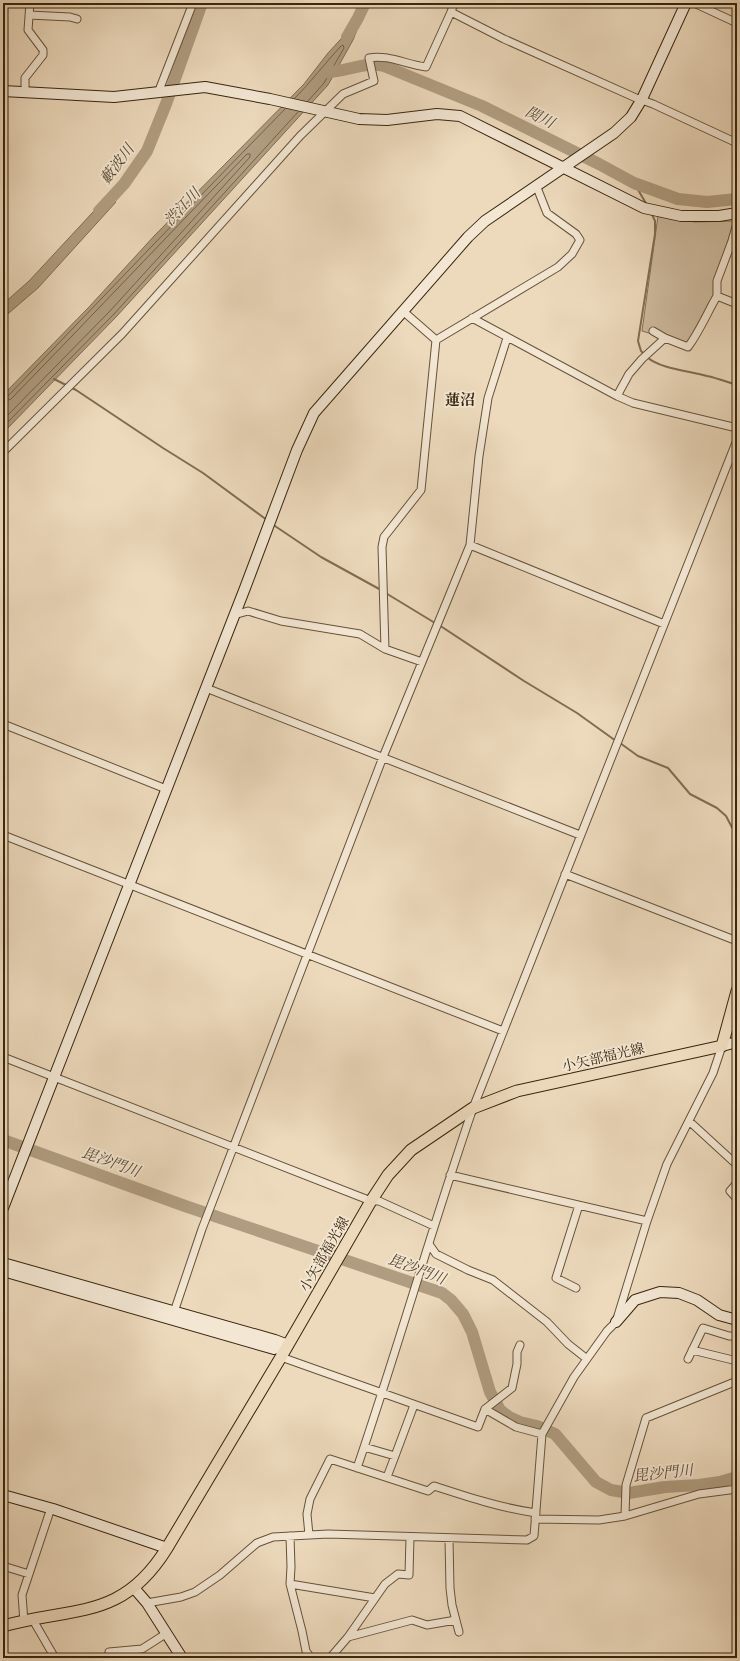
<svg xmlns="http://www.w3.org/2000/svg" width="740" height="1661" font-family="'Libre Bodoni','Noto Serif JP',serif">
<rect width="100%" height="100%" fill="#eddabd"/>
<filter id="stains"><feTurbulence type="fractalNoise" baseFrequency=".005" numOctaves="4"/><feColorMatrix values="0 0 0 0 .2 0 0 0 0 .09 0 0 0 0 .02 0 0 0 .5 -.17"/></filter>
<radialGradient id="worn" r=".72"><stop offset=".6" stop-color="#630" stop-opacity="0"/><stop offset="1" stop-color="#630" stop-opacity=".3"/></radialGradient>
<path fill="#cebb9f" stroke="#847056" d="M658,216L695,222L734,221L716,279L717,295L688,345L642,331Z"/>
<path fill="#b09d81" stroke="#806d52" d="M363,15L353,40L328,85L116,317L3,433V395L89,307L155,235L304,84L328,53Z
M106,198L116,202L38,288L3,318V304L29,281Z"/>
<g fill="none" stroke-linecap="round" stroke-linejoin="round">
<path stroke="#746246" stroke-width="1" d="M295,98C311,82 325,63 341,46L343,45L344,48L324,83L308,101
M3,397L8,396C100,300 192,204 285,109
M3,402L11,399C90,318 168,235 247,154H250V157L110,311L3,420
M3,427L114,314L298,112"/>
<path stroke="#806d52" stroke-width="2" d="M634,183L647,205
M644,354L641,351L638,341L655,234V221L651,212
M647,357C660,369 690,371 707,376C717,378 727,382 737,385
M54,379L76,390L163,448L203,473L267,520
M272,524L321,557L381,590
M384,592L435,623
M439,625L524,681L577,713L616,741
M620,743L638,756L668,768L690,794L717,808L726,816L737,837"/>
<path stroke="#b09d81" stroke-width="12" d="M347,37L358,18L365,3
M327,72C347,72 364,61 384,66L482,106L599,164L634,183L678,199L707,202L737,199
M99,211L124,184L147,151L166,104L202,3
M3,1140L185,1206L442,1293L451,1300L463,1314L472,1332L490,1392L500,1410L509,1417L520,1422L537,1426L555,1434L596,1482L611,1490L629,1493L665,1487L699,1485L720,1482L737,1477"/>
<defs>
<path id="street" d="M694,3L737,23
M451,12L504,39L636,98L653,104L737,143
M29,15L70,17L77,19
M25,92V78L43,55V50L28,30L30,3
M158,93L193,3
M737,223L732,241L737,243
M732,241L717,281V296L737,304
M404,312L436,340
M472,318L617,396L633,403L737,428
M653,331L665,338
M436,340L558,267L572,254L580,240L576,234L547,213L536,185
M617,396L629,374L642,359L665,338L688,347C700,331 707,313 717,296
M3,452L122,334L300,136L343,94L374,81L369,58C388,54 407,65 426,67L451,12L454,3
M470,545L664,624
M234,615L248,611L281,621L360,634L385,649L422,662
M385,649L382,547L384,537L421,490L436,340
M206,688L580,835
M3,724L166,789
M3,835L503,1031
M565,874L737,941
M3,1057L371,1201H379L434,1226
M689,1121L737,1165
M450,1175L647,1221
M737,1183L730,1191L737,1199
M429,1244L436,1254L468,1270L493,1280L547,1322L568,1344L587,1359
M576,1288L556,1278L579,1205
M174,1312L202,1229L383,757L470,545L479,456L488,398L507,338
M692,1350L737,1361
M281,1357L478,1427L485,1409L516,1427L542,1434
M688,1359L703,1328L729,1336H737
M485,1409L512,1388L517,1364V1352L520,1345
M364,1447L395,1456L414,1405
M357,1468C398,1348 432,1227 473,1108L737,440
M387,1477L395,1456
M625,1516L626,1485L646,1418L737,1381
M535,1519L599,1520L625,1516L699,1494L737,1489
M309,1535L307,1514L310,1499L330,1459L428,1491L434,1486C468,1497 501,1508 536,1513
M290,1536L291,1567L290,1584L302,1631L306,1651L311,1658
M449,1538L450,1588L452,1605L459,1632
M3,1566L29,1574
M290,1584L375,1598
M147,1603L181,1597L195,1592L220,1575L257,1543L273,1537L328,1534L527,1540L534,1536L542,1434L574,1377L607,1331L616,1322L647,1221L667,1164L713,1073L722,1046
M33,1620L55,1658
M24,1622L22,1595L51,1508
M348,1637L412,1620L427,1625L456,1620
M109,1652L142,1649L167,1633
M330,1658L348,1637L385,1584L398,1574L409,1575L410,1537"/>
<path id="secondary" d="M3,91L114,97L205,87L270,99L359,119L387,120L437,114L460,116L644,208L681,216H719L737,213
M722,1046L737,1042
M3,1208L245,588L297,450L314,413L468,237L485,221L614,133L631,117L642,99L686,3
M3,1263L275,1340L288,1345
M3,1271L274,1349L288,1345
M616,1322L635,1300L660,1292L679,1293L697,1300L719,1315L737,1320
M3,1495L53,1509L167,1548
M134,1588L147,1603L182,1658"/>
<path id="primary" d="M3,1626C74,1606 122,1621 167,1548L281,1357L371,1201L388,1175L411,1150L473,1108L517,1091L722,1046L737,991"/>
</defs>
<use href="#street" stroke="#665338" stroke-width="9"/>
<use href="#secondary" stroke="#39260c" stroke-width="12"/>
<use href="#primary" stroke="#39260c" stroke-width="13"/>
<use href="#street" stroke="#f3e7d4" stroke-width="7"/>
<use href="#secondary" stroke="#f3e7d4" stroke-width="10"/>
<use href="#primary" stroke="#eddabd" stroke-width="11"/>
</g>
<g text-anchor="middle" stroke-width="3.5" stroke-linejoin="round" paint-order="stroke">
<g font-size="14" fill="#39260c" stroke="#f3e7d4">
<text transform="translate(603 1057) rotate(-13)" y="5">小矢部福光線</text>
<text transform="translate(324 1254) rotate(-60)" y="5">小矢部福光線</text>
</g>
<g font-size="15" font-style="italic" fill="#5d4a2f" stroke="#f3e7d4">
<text transform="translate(540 117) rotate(27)" y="5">関川</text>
<text transform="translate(117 164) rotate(-53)" y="5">藪波川</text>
<text transform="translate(182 207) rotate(-47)" y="5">渋江川</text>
<text transform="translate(111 1162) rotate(20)" y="5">毘沙門川</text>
<text transform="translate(417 1269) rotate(21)" y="5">毘沙門川</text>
<text transform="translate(663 1473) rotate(-6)" y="5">毘沙門川</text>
</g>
<g font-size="15" font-weight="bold" fill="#39260c" stroke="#f3e7d4">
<text x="460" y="405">蓮沼</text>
</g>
</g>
<rect width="740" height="1661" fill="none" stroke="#eddabd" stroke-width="16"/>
<rect x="4" y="4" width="732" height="1653" fill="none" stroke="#39260c" stroke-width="2"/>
<rect x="8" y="8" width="724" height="1645" fill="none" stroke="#39260c"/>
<rect width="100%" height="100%" filter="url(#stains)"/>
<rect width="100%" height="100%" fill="url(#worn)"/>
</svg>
